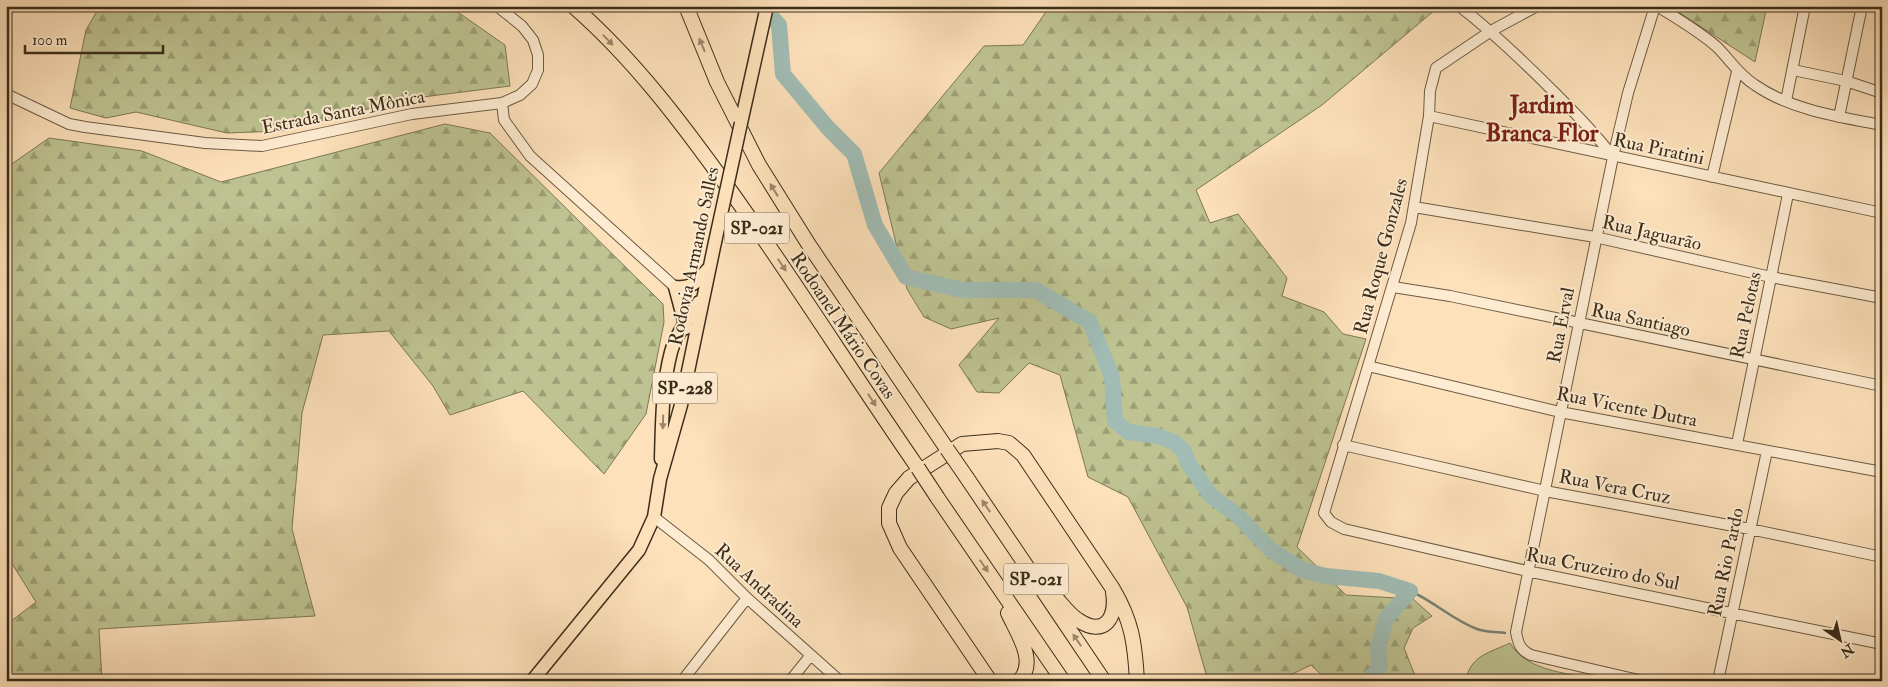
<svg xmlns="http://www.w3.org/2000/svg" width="1888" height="687" font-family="'IM FELL Double Pica',serif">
<defs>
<pattern id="forest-firs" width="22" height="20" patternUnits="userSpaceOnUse" patternTransform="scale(1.25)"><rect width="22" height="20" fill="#bec391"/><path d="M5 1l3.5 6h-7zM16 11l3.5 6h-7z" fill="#9c9f76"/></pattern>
</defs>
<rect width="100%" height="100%" fill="#fde1ba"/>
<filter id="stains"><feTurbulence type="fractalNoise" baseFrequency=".004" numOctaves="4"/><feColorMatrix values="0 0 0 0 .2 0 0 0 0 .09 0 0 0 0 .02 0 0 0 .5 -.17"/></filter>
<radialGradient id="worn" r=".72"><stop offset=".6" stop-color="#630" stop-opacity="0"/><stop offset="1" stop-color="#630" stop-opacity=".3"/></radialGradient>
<path fill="url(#forest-firs)" stroke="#7c7856" d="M100,6H449L505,45L510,86L407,99L281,131L227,133L136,112L106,118L70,108L86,30Z
M1050,6H1430L1435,10L1322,105L1196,190L1210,223L1238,214L1287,278L1282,296L1324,312L1343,334L1366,339L1297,547L1346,595L1413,599L1432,616L1413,628L1404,648L1416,678L1423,681H1328L1311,665L1278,681H1208L1187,607L1128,497L1088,477L1060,375L1029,363L999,393L977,392L959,365L999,318L951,329L924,317L907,289L879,173L984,46L1023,45Z
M1669,6H1767L1755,62Z
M445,124L490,133L663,304L664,322L646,414L604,474L523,391L450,415L433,386L389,331L323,335L302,413L292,529L315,616L99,629L102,681H6V625L36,602L11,562L6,563V168L49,138L142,151L221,182Z"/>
<path fill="#bec391" stroke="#7c7856" d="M1510,643C1527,673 1575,674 1606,681H1466C1469,656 1491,652 1510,643Z"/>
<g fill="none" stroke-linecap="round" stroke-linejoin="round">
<path stroke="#788376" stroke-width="2.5" d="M1410,591C1434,601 1452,620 1477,629C1485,632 1496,632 1505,633"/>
<path stroke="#a0bcb4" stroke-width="16" d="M762,6L779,25L783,74L828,128L854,154L875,225L906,277L962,290H1036L1090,322L1112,377L1115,421L1128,432L1158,436L1174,442L1183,450L1189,464L1211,496L1237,515L1271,550L1302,570L1326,576L1379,581L1410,591L1386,619L1378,648L1380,667L1368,681"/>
<defs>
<path id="minor" d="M1459,6C1493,32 1523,61 1553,91C1574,112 1595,133 1613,157
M1537,6L1491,31L1436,68L1430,91L1429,116L1411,223L1324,513L1331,522L1344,529L1527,571L1882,644
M1657,6C1678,19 1699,31 1717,47C1730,60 1739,75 1755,85C1791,110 1839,117 1882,125
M1793,70L1846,81L1882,93
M6,94L69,124L85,127L205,143L262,146L412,114L502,103L520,95L532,84L538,70V55L533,40L522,26L497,6
M1786,101L1805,6
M502,103L504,120L530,156L675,287
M1429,116L1882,213
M1839,117L1862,6
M1712,177L1737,72
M1414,207L1595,237L1771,277L1882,298
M1393,287L1450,296L1882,386
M1368,366L1560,412L1882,472
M1737,444L1788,194
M1343,445L1545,491L1750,529L1882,557
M654,517L709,560L747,598L840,681
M682,681L747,598
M790,681L810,656
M1643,681L1531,655C1520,650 1518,643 1516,632L1613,157L1628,93L1655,6
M1718,681L1767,451"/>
<path id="major" d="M741,123L767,6
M675,287L686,328
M675,287C692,289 698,281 708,269
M661,459C662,424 662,386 671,352C676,334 689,318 699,302
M532,681L639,550L654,517L660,479L681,405L715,242"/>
<path id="highway" d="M573,6C635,60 684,126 732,193C796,283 855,377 918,468
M686,6L717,82L759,165L809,245L947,449
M967,478L1104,681
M937,497L1063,681
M1058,600C1064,607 1070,615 1078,620C1105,638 1117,617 1113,592
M1008,613C1017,633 1038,662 1019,681
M990,681L900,548L889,523V508L896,493L909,478L962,444L998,441L1009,443L1023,455L1113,589C1132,621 1135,644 1137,681"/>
</defs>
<use href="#minor" stroke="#6c5a42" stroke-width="12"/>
<use href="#major" stroke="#3b2d1a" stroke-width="15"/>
<use href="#highway" stroke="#3b2d1a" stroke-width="16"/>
<use href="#minor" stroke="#feecd2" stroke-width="10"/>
<use href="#major" stroke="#fde1ba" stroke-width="12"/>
<use href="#highway" stroke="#fde1ba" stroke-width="14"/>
<defs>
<path id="major-bridge" d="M715,242L741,123"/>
<path id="highway-bridge" d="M947,449L967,478
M918,468L937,497"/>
</defs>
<use href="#major-bridge" stroke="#3b2d1a" stroke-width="15" stroke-linecap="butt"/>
<use href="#highway-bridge" stroke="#3b2d1a" stroke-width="16" stroke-linecap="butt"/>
<use href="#major-bridge" stroke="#fde1ba" stroke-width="12"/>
<use href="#highway-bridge" stroke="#fde1ba" stroke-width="14"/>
</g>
<defs><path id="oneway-solid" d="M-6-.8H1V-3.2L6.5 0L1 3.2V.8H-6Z" transform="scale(1.25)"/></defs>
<g fill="#9c876a">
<use href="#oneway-solid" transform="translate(608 40) rotate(46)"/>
<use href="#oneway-solid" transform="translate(702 45) rotate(-113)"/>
<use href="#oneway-solid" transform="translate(774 190) rotate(-122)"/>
<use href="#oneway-solid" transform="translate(782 265) rotate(56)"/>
<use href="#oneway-solid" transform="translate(872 400) rotate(57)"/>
<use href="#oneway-solid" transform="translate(663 422) rotate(92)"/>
<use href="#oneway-solid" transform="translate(986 506) rotate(-124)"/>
<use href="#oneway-solid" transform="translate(984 566) rotate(56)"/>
<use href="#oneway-solid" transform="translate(1077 640) rotate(-124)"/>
</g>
<g text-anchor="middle" stroke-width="4" stroke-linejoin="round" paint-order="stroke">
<g fill="#feecd2" stroke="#766651" stroke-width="1">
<rect x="724.5" y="212.5" width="65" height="31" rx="4"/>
<rect x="652.5" y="372.5" width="65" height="31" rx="4"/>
<rect x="1003.5" y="563.5" width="65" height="31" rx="4"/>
</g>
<g font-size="18" font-weight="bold" fill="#3b2d1a">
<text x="757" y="234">SP-021</text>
<text x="685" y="394">SP-228</text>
<text x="1036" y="585">SP-021</text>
</g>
<g font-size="19" fill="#3b2d1a" stroke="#feecd2">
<text transform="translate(343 111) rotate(-11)" y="7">Estrada Santa Mônica</text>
<text transform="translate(1659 148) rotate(12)" y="7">Rua Piratini</text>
<text transform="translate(1652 232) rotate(13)" y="7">Rua Jaguarão</text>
<text transform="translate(693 256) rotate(-78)" y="7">Rodovia Armando Salles</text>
<text transform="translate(1380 256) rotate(-75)" y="7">Rua Roque Gonzales</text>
<text transform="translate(1745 315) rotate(-78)" y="7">Rua Pelotas</text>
<text transform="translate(1641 319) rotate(12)" y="7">Rua Santiago</text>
<text transform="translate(844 325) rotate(56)" y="7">Rodoanel Mário Covas</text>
<text transform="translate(1560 325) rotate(-79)" y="7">Rua Erval</text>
<text transform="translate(1627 406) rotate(11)" y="7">Rua Vicente Dutra</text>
<text transform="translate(1615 486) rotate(11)" y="7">Rua Vera Cruz</text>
<text transform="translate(1725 562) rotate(-78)" y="7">Rua Rio Pardo</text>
<text transform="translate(1603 568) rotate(11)" y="7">Rua Cruzeiro do Sul</text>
<text transform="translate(760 585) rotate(43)" y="7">Rua Andradina</text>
</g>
<g font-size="24" font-weight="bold" fill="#7a1f14" stroke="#feecd2">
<text x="1542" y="113">Jardim<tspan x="1542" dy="28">Branca Flor</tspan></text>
</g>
</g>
<rect width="1888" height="687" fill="none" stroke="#fde1ba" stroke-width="25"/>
<rect x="8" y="8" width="1873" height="672" fill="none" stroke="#3b2d1a" stroke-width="2.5"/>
<rect x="12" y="12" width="1863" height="662" fill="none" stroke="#3b2d1a"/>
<g transform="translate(1840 640) rotate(146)" stroke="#feecd2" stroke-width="4" paint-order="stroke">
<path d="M0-4L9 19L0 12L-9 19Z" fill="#3b2d1a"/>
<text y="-8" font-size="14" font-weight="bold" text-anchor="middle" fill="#3b2d1a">N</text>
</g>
<path d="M25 45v8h138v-8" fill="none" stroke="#3b2d1a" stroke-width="2.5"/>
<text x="32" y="45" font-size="15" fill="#3b2d1a" stroke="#feecd2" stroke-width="4" paint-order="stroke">100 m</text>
<rect width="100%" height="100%" filter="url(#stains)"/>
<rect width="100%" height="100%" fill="url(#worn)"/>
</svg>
